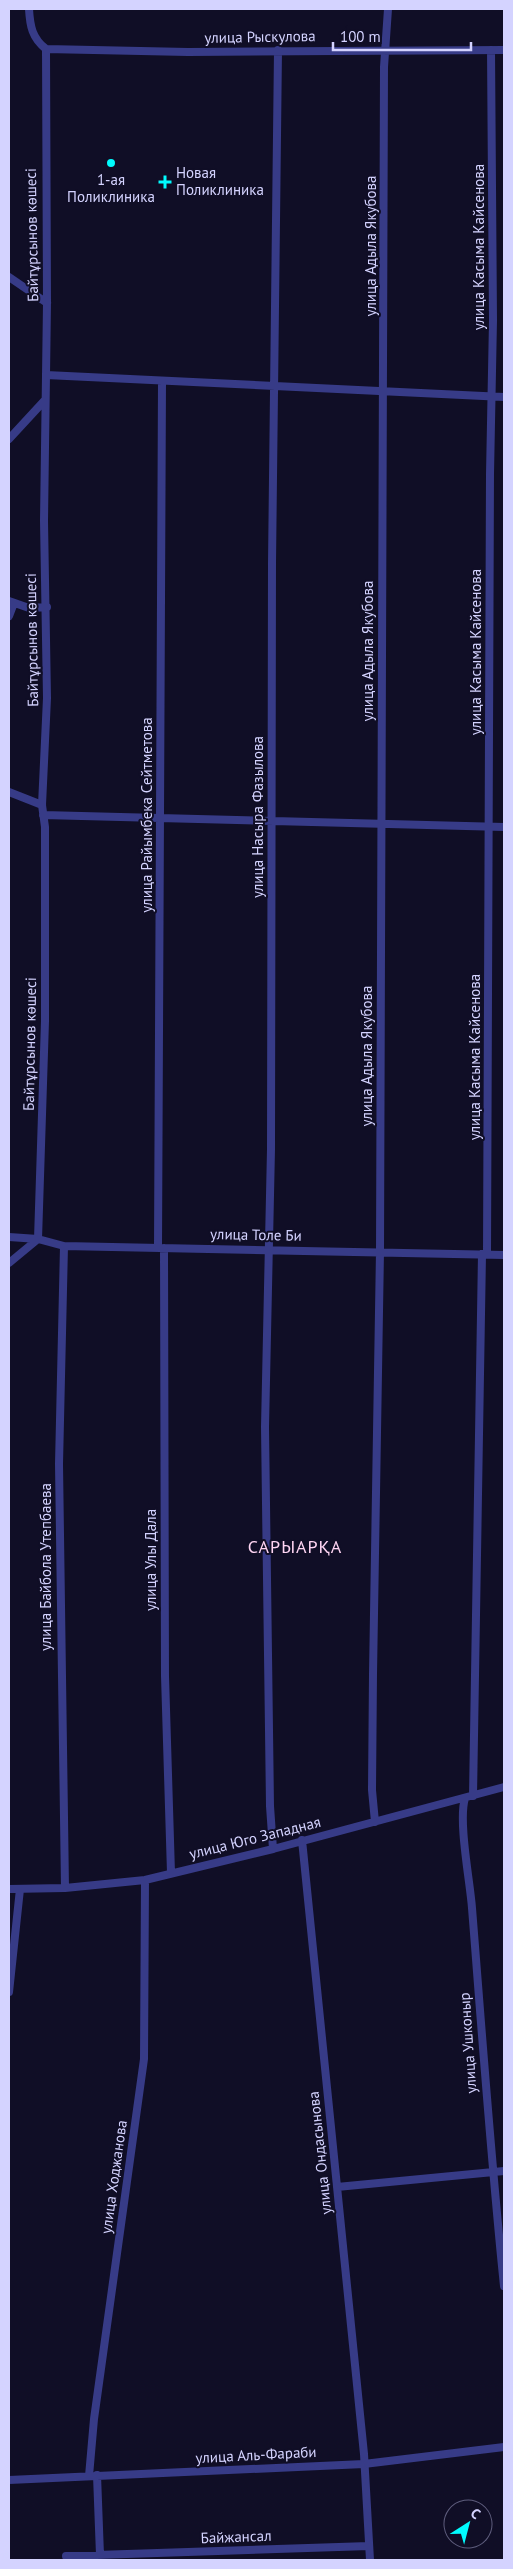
<svg xmlns="http://www.w3.org/2000/svg" width="513" height="2569" font-family="'PT Sans',sans-serif">
<rect width="100%" height="100%" fill="#100e26"/>
<g fill="none" stroke-linecap="round" stroke-linejoin="round">
<path stroke="#373b87" stroke-width="8" d="M29,9C30,26 32,38 46,49
M46,49L188,52L504,50
M9,277L47,303
M46,375L504,397
M9,439L45,400
M9,601L29,608L47,607
M9,616L14,603
M9,792L42,805
M43,815L504,827
M9,1237L38,1239L64,1246L504,1255
M64,1246L59,1464L65,1888
M158,1248L162,382
M164,1248L165,1676L171,1873
M487,1254L490,474L493,320L491,50
M9,1263L38,1239L45,1021V827L42,805L47,698L44,521L47,303L46,49
M473,1796L482,1254
M465,1798C458,1821 470,1881 472,1908C482,2034 491,2160 504,2286
M375,1822L372,1790L373,1674L380,1251L384,67L388,9
M302,1840L364,2454L370,2560
M273,1849L270,1806L265,1427L271,1149L272,563L278,50
M9,1889L65,1888L145,1880L273,1849L504,1787
M9,1992L20,1889
M337,2187L504,2171
M97,2475L100,2555
M89,2476L94,2419L144,2059L145,1880
M9,2480L364,2464L504,2447
M66,2556L369,2546"/>
</g>
<g fill="#00fbfe" stroke="#100e26" stroke-width="2">
<circle cx="111" cy="163" r="5"/>
<path d="M162.5 174.5h5v5h5v5h-5v5h-5v-5h-5v-5h5z"/>
</g>
<g text-anchor="middle" stroke-width="4" stroke-linejoin="round" paint-order="stroke">
<g font-size="15" fill="#d4d3ff" stroke="#100e26">
<text transform="translate(260 37) rotate(-1)" y="5">улица Рыскулова</text>
<text transform="translate(32 235) rotate(-91)" y="5">Байтұрсынов көшесі</text>
<text transform="translate(371 246) rotate(-90)" y="5">улица Адыла Якубова</text>
<text transform="translate(479 247) rotate(-90)" y="5">улица Касыма Кайсенова</text>
<text transform="translate(32 640) rotate(-91)" y="5">Байтұрсынов көшесі</text>
<text transform="translate(368 651) rotate(-90)" y="5">улица Адыла Якубова</text>
<text transform="translate(476 652) rotate(-90)" y="5">улица Касыма Кайсенова</text>
<text transform="translate(147 815) rotate(-90)" y="5">улица Райымбека Сейтметова</text>
<text transform="translate(258 817) rotate(-90)" y="5">улица Насыра Фазылова</text>
<text transform="translate(30 1044) rotate(-89)" y="5">Байтұрсынов көшесі</text>
<text transform="translate(367 1056) rotate(-90)" y="5">улица Адыла Якубова</text>
<text transform="translate(475 1057) rotate(-90)" y="5">улица Касыма Кайсенова</text>
<text transform="translate(256 1235) rotate(1)" y="5">улица Толе Би</text>
<text transform="translate(151 1560) rotate(-90)" y="5">улица Улы Дала</text>
<text transform="translate(46 1567) rotate(-90)" y="5">улица Байбола Утепбаева</text>
<text transform="translate(255 1838) rotate(-14)" y="5">улица Юго Западная</text>
<text transform="translate(468 2043) rotate(-94)" y="5">улица Ушконыр</text>
<text transform="translate(320 2153) rotate(-96)" y="5">улица Ондасынова</text>
<text transform="translate(114 2177) rotate(-82)" y="5">улица Ходжанова</text>
<text transform="translate(256 2455) rotate(-3)" y="5">улица Аль-Фараби</text>
<text transform="translate(236 2537) rotate(-2)" y="5">Байжансал</text>
</g>
<g font-size="15" fill="#d4d3ff" stroke="#100e26" text-anchor="start">
<text x="176" y="178">Новая<tspan x="176" dy="17">Поликлиника</tspan></text>
<text x="111" y="185" text-anchor="middle">1-ая<tspan x="111" dy="17">Поликлиника</tspan></text>
</g>
<g font-size="18" letter-spacing="1" fill="#ffd5f3" stroke="#100e26">
<text x="295" y="1553">САРЫАРҚА</text>
</g>
</g>
<rect width="513" height="2569" fill="none" stroke="#d4d3ff" stroke-width="20"/>
<g transform="translate(468 2524) rotate(36)"><circle r="24" fill="#100e26" stroke="#5e5d7d"/>
<path d="M0-4L9 19L0 12L-9 19Z" fill="#00fbfe"/>
<text y="-8" font-size="14" font-weight="bold" text-anchor="middle" fill="#d4d3ff">С</text>
</g>
<path d="M333 42v8h138v-8" fill="none" stroke="#d4d3ff" stroke-width="2.5"/>
<text x="340" y="42" font-size="15" fill="#d4d3ff" stroke="#100e26" stroke-width="4" paint-order="stroke">100 m</text>
</svg>
